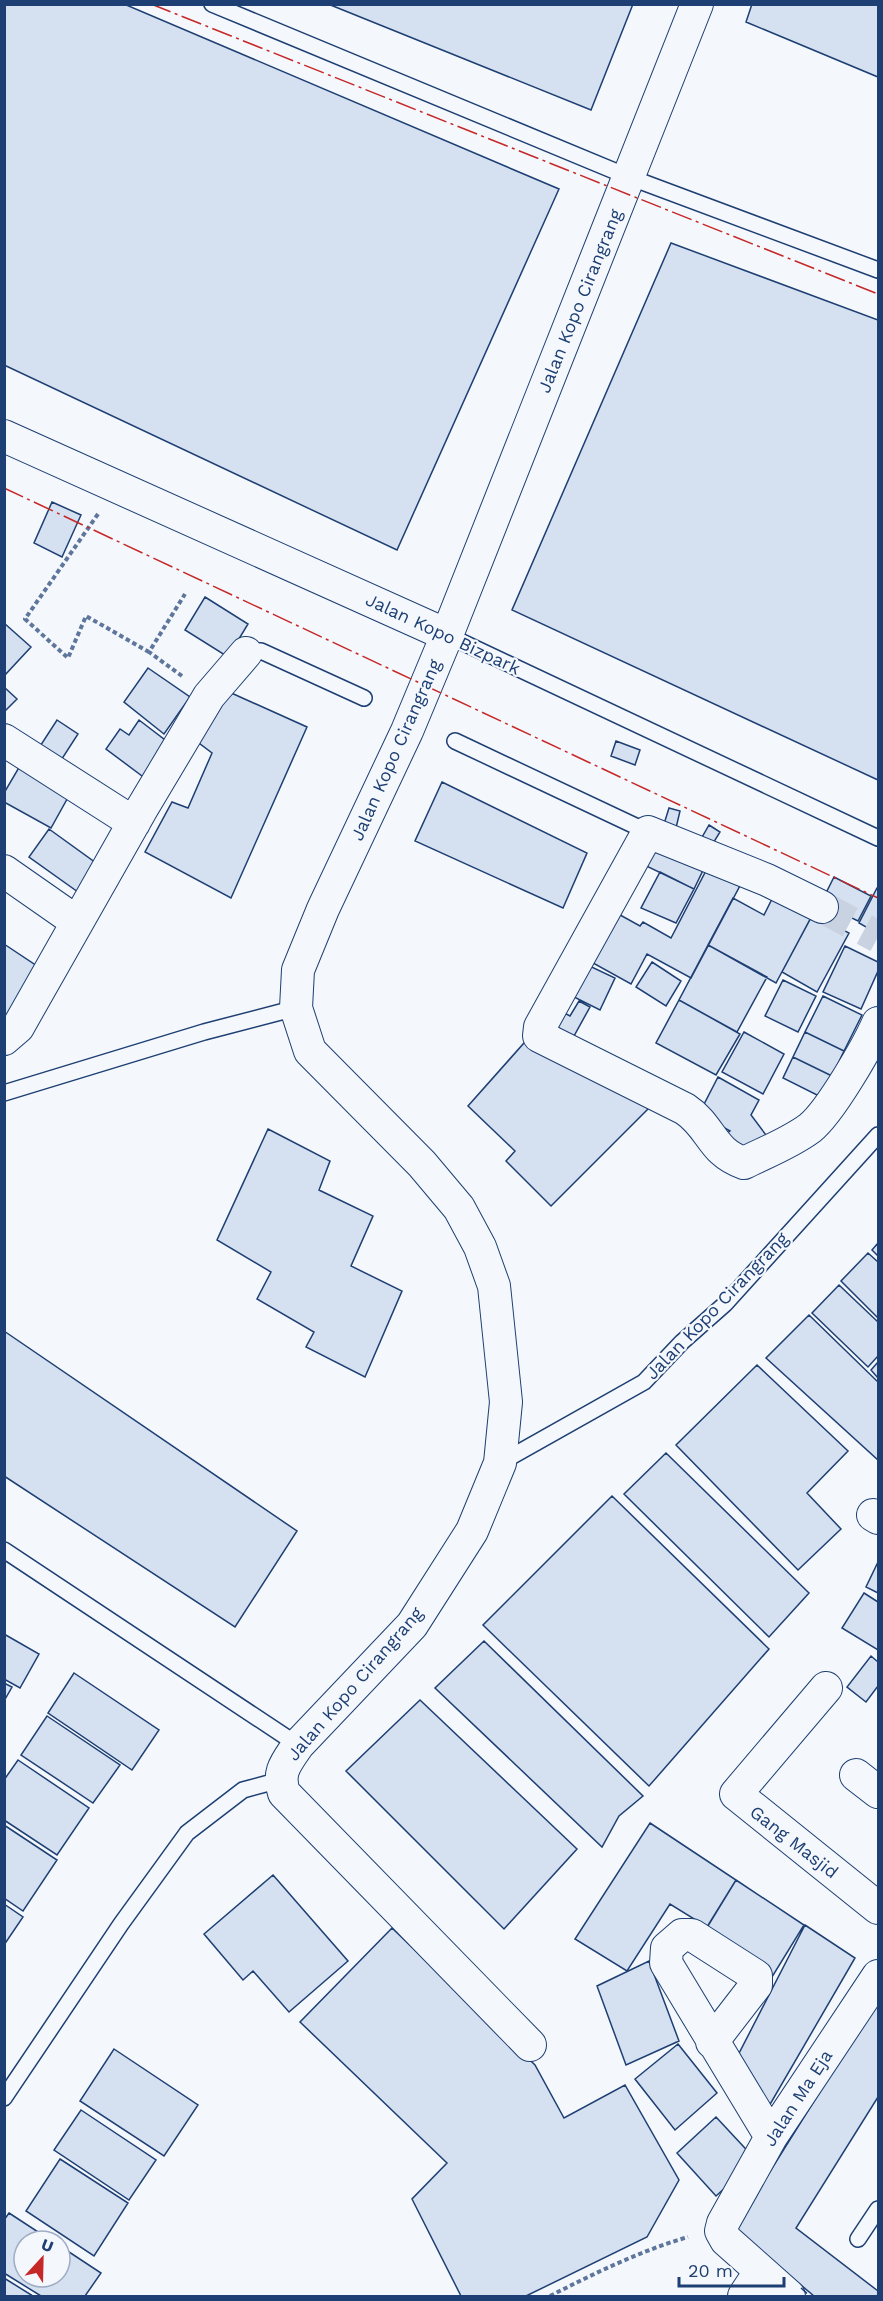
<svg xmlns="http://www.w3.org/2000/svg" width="883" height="2301" font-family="'Work Sans',sans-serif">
<rect width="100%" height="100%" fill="#f4f7fb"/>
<path fill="#d5e0f0" stroke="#1d3f73" stroke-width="1.5" d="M4,4H124L559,189L397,550L4,365Z
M328,4H633L591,110Z
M752,4H878V77L746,22Z
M671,243L878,320V780L512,610Z
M52,502L81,515L62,557L34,543Z
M205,597L248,624L228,657L185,630Z
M4,623L31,647L4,676Z
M148,668L190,697L164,734L124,702Z
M4,687L17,699L4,712Z
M218,687L307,727L231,898L145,852L172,802L188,808L212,753L191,737Z
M57,720L78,734L56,768L35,754Z
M139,720L169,743L146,779L106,749L120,729L129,735Z
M616,741L640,750L635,765L611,756Z
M24,759L71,792L51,828L4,802V793Z
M442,782L587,853L563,908L415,841Z
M669,808L680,811L676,828L664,824Z
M709,825L720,832L712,845L701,839Z
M49,829L96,863L78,892L29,857Z
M649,836L707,862L694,889L638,862Z
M710,863L743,880L691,978L647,954L631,984L584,958L613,911L640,926L643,922L671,938Z
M660,872L694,889L676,923L641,908Z
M834,877L871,896L858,921L821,903Z
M877,888H878V934L859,923Z
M774,895L816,908L776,983L708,945L733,898L764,915Z
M813,914L849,933L817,992L782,972Z
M4,944L43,970L4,1025Z
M708,945L767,977L737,1032L679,1000Z
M845,946L878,962V971L861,1009L823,992Z
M579,961L615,978L600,1010L564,992Z
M652,962L681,981L666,1006L636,987Z
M783,980L816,996L798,1032L765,1016Z
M823,996L862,1015L844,1051L805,1032Z
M679,1000L740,1034L716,1075L656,1043Z
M579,1001L590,1007L569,1045L544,1032L557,1009L570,1016Z
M744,1032L784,1054L763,1094L722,1072Z
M805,1032L844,1051L832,1076L793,1057Z
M524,1043L653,1104L551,1206L506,1161L515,1151L468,1106Z
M793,1057L832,1076L821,1097L783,1078Z
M718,1077L759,1100L751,1115L769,1139L742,1160L724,1136L730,1131L699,1114Z
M268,1129L330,1161L319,1190L373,1216L351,1266L402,1291L365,1377L306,1347L314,1332L257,1299L271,1272L217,1240Z
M878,1243V1256L872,1250Z
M868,1253L878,1262V1318L841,1281Z
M839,1285L878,1322V1356L868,1367L812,1313Z
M809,1315L878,1382V1460L766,1358Z
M4,1331L297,1531L235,1627L4,1476Z
M878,1362V1378L871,1370Z
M757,1365L848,1451L807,1493L841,1529L798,1570L676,1445Z
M666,1453L809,1593L769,1637L624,1494Z
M612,1496L769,1649L649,1786L483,1625Z
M878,1562V1593L866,1587Z
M864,1593L878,1602V1650L842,1628Z
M4,1634L39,1654L20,1688L4,1679Z
M484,1641L643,1796L619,1816L602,1847L435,1688Z
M871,1656L878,1662V1686L866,1702L847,1687Z
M74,1673L159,1730L132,1770L48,1713Z
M4,1683L12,1687L4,1701Z
M420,1700L577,1849L504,1929L346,1771Z
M47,1716L120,1765L93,1803L21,1755Z
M18,1760L89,1808L57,1855L4,1820V1780Z
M650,1823L736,1880L707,1927L670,1904L627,1971L575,1939Z
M4,1825L57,1860L23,1911L4,1898Z
M273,1875L348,1961L289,2012L253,1971L243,1980L204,1934Z
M736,1880L804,1925L772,1977L703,1934Z
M4,1904L23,1917L4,1945Z
M805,1925L855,1958L765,2113L734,2063Z
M392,1928L535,2065L564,2118L625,2085L679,2180L647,2237L526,2296H461L412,2199L447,2163L300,2022Z
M649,1961L679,2041L626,2065L597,1986Z
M878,1999V2097L796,2228L878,2291V2294L877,2296H814L734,2229Z
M678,2044L717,2093L675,2130L635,2079Z
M114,2049L198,2105L164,2156L80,2101Z
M81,2110L156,2160L129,2200L54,2150Z
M716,2117L756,2160L716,2196L677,2153Z
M60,2159L128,2203L94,2256L26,2211Z
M9,2213L52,2241H24V2277H60V2246L101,2273L85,2296H41L4,2273V2220Z
M4,2278L33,2296H4Z"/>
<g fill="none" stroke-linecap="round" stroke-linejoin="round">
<path stroke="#c9d2e0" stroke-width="32" stroke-dasharray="32 16" stroke-linecap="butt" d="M822,907L878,937"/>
<defs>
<path id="service" d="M212,4L629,177L878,270
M447,635L878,838
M246,653L261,651L364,698
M455,741L648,832
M4,1093L204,1032L296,1008
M500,1463L644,1382L682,1342L725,1304L878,1135
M4,1550L298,1745
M4,2098L121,1924L187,1833L243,1790L280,1780
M858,2239L878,2209"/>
<path id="minor" d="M4,436L447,635
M4,740L134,823
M4,871L77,922
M822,907L767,880L648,832L540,1027L539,1036L685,1109C712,1127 711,1152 744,1163C766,1152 790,1143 810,1128C830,1112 867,1048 878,1023
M4,1039L18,1027L141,810L209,696L246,653
M873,1515L878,1518
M826,1688L736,1794L878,1908
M856,1775L878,1792
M712,2042L756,1985V1976L692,1935H682L667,1948L666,1963L771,2137
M530,2045L284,1793C277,1772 286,1763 298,1745L412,1625L472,1531L500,1463L506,1402L494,1286L480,1247L459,1208L422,1164L310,1051L296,1008L298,970L323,909L407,731L447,635L697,4
M744,2296L760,2272
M789,2296L726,2240L721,2231L723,2223L771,2137L878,1976"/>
</defs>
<use href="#service" stroke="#1d3f73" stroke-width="18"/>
<use href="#minor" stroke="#1d3f73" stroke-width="34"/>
<path stroke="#5e769c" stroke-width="4" stroke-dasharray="4.5 3" stroke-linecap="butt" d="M98,514L25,619L68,658L86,616L149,652
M182,676L149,652L185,594
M550,2296C595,2273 640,2251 688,2237"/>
<use href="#service" stroke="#f4f7fb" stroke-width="15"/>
<use href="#minor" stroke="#f4f7fb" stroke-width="32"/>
<path stroke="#1d3f73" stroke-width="1.5" stroke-dasharray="8 3" stroke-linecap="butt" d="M801,2288L810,2296"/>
<path stroke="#c62828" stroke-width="1.5" stroke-dasharray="21 4.5 3 4.5" stroke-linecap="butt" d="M151,4L878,294
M4,488L878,898"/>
</g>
<g text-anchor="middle" stroke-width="4.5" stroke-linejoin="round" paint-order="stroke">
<g font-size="18" fill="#1d3f73" stroke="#f4f7fb">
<text transform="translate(580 301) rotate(-68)" y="6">Jalan Kopo Cirangrang</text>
<text transform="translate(443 634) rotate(25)" y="6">Jalan Kopo Bizpark</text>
<text transform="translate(396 750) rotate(-66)" y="6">Jalan Kopo Cirangrang</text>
<text transform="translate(717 1306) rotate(-46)" y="6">Jalan Kopo Cirangrang</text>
<text transform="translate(355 1684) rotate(-49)" y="6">Jalan Kopo Cirangrang</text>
<text transform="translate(794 1842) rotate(38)" y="6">Gang Masjid</text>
<text transform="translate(798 2098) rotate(-57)" y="6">Jalan Ma Eja</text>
</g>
</g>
<rect width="883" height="2301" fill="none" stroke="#1d3f73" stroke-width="12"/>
<g transform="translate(42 2259) rotate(22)"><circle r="28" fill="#f4f7fb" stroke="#9eadc5" stroke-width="1.5"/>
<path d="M0-4.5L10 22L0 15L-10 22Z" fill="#c62828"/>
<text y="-9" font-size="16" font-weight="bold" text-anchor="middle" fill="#1d3f73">U</text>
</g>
<path d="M679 2277v9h105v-9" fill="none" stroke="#1d3f73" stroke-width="3"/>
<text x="688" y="2277" font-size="18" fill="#1d3f73" stroke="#f4f7fb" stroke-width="4.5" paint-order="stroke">20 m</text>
</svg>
